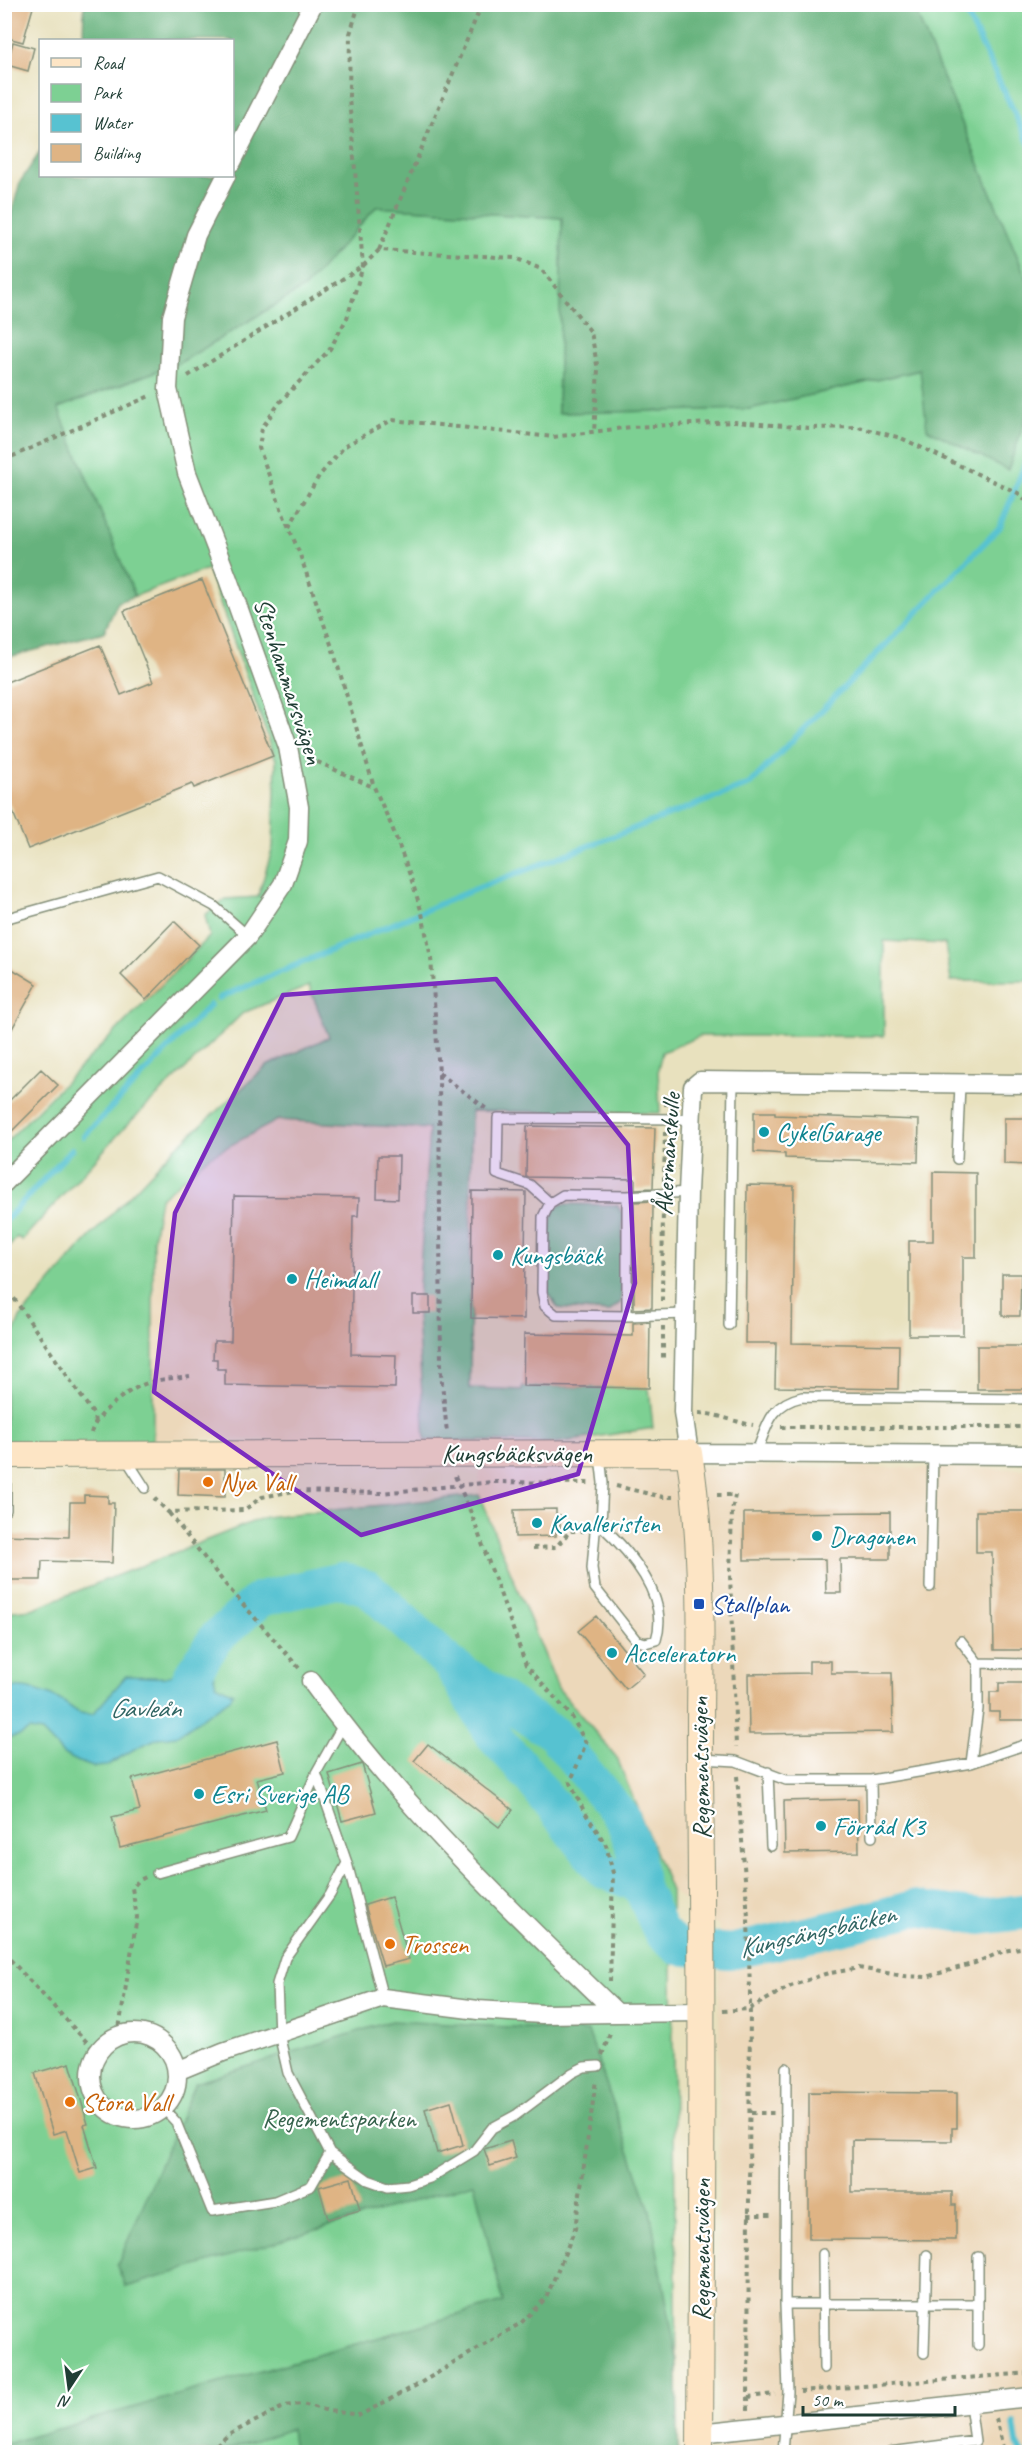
<svg xmlns="http://www.w3.org/2000/svg" width="1034" height="2457" font-family="Caveat,sans-serif">
<rect width="100%" height="100%" fill="#fff"/>
<filter id="ink" filterUnits="userSpaceOnUse"><feTurbulence type="fractalNoise" baseFrequency=".0167" numOctaves="2"/><feDisplacementMap in="SourceGraphic" scale="12" xChannelSelector="R" yChannelSelector="G"/><feConvolveMatrix kernelMatrix="1 2 1 2 8 2 1 2 1" color-interpolation-filters="sRGB"/></filter>
<filter id="wash" filterUnits="userSpaceOnUse"><feTurbulence type="fractalNoise" baseFrequency=".008" numOctaves="4" result="noise"/><feDisplacementMap in="SourceGraphic" scale="24" xChannelSelector="R" yChannelSelector="G"/><feGaussianBlur stdDeviation="1.35" result="paint"/><feColorMatrix in="noise" values="0 0 0 0 0 0 0 0 0 0 0 0 0 0 0 0 0 1.4 0 .05"/><feComposite in="paint" operator="in"/></filter>
<g filter="url(#wash)">
<rect width="100%" height="100%" fill="#e8e1be"/>
<path fill="#ecd8ba" d="M278,1120L429,1129L417,1317L425,1440L153,1439V1240L160,1199L210,1156Z
M836,1467L1029,1469V2452H718L719,1926L671,1891L617,1758L558,1688L479,1495L480,1469Z"/>
<path fill="#7dd093" stroke="#4e8664" stroke-width="1.5" d="M913,5H1029V285Z
M376,207L562,218L558,413L749,409L921,370L1008,470L1029,408V981H951L945,944L884,941V1036H700L662,1052L658,1070L660,1113L471,1111L470,1388L522,1390L523,1386L649,1388L653,1428L556,1443L425,1440L417,1317L429,1129L278,1120L210,1156L160,1199L153,1240V1439L123,1455L5,1452V1355L20,1318L82,1245L173,1150L267,1066L329,1037L309,986L243,1013L126,1126L22,1240L17,1237L5,1252V1143L210,936L205,915L226,899L258,897L273,847L276,760L208,569L135,596L58,408L181,362L305,287Z
M562,1204L617,1205L623,1215L621,1302L609,1312L558,1308L548,1292L550,1224L554,1209Z
M479,1495L558,1688L617,1758L671,1891L678,2452H5L4,1612L32,1609L265,1517Z"/>
<path fill="#66b27d" stroke="#427858" stroke-width="1.5" d="M84,5H913L1029,285V408L1008,470L927,429L920,370L749,409L558,413L562,218L376,207L305,287L181,362L58,408L135,596L118,602L104,632L5,658L4,240L20,182L40,152V176H232V40H83Z
M391,2021L588,2031L650,2211L677,2359L678,2452H294L291,2429L221,2452H5V2444L503,2302L474,2183L126,2287L117,2266L195,2083Z"/>
<path fill="#57c2d1" stroke="#3b8082" stroke-width="1.5" d="M206,1627L222,1643L213,1673L216,1684L233,1693L230,1699L176,1736L158,1738L136,1748L106,1766L93,1767L79,1762L63,1754L42,1732L29,1730L21,1735L5,1739V1688C23,1686 43,1691 60,1700C77,1709 72,1714 93,1714L126,1676C138,1676 153,1678 165,1677C189,1674 197,1646 206,1627Z"/>
<g fill="none" stroke-linecap="round" stroke-linejoin="round">
<path stroke="#57c2d1" stroke-width="6" d="M962,4L1030,145
M219,998L468,892L750,784L1000,527L1030,452
M84,1136L210,1005
M5,1221L72,1149
M1014,2423L1017,2443L1022,2452"/>
<path stroke="#57c2d1" stroke-width="36" d="M455,1672L495,1738L523,1768L604,1871L640,1885
M190,1678L216,1638L260,1599L341,1580L368,1588L450,1664L554,1734L622,1817L636,1853L640,1885L661,1932L678,1947L730,1952L849,1925L914,1908L981,1917L1030,1911"/>
</g>
<g id="blocks">
<path fill="#dfb484" d="M4,4H34L23,42L4,37Z
M13,42L34,48L28,71L7,65Z
M202,580L273,756L194,788L192,784L28,849L4,790V683L100,645L121,695L153,682L124,611Z
M174,921L199,945L146,1000L121,975Z
M4,964L37,984L4,1043Z
M41,1069L58,1085L4,1139V1106Z
M754,1112H775V1115L919,1120L918,1162L785,1158V1154L754,1152Z
M1004,1118H1029V1165L1004,1164Z
M527,1126L655,1128L653,1188L635,1189V1179L526,1177Z
M378,1156H399L398,1199L377,1198Z
M933,1172L976,1173V1257H963V1335H909V1241H933Z
M747,1185L794,1186L792,1343L899,1345L898,1389L775,1387L776,1343H745Z
M472,1191L526,1192L524,1319L471,1318Z
M234,1196L359,1198L358,1216H353L351,1354L396,1355L395,1388L225,1385V1369H217V1359H213L214,1341H231Z
M653,1201L652,1308L634,1309V1202Z
M1002,1274H1021L1020,1316H1002Z
M413,1296H430V1313H413Z
M650,1322L649,1388L523,1386L524,1334L633,1336V1323Z
M977,1346H1029V1389H977Z
M179,1469H225V1497L178,1495Z
M84,1495L108,1496V1503H114L112,1563L42,1561L41,1580H4V1535L69,1537L70,1502H84Z
M556,1509V1515H560V1531H556V1536L515,1537L514,1510Z
M976,1511H1029V1650H994L992,1552H976Z
M890,1512V1559H840L841,1593H826L825,1559L744,1560V1513Z
M596,1616L644,1674L626,1689L578,1631Z
M809,1661H831V1673H892L893,1732L749,1734L748,1674L809,1673Z
M999,1683H1029V1720H999V1712H990V1692H999Z
M277,1740L285,1772L257,1779L266,1810L120,1848L112,1817L140,1810L132,1779Z
M428,1744L513,1810L499,1827L414,1761Z
M362,1764L376,1812L342,1821L329,1774Z
M858,1799L859,1852L785,1853L784,1801Z
M391,1897L409,1959L383,1966L365,1905Z
M70,2063L88,2124L84,2125L97,2168L80,2173L67,2130L53,2134L35,2073Z
M809,2092L957,2093V2128H952V2141L852,2140V2192H952V2205H956V2240L809,2239Z
M451,2101L463,2145L437,2153L425,2109Z
M511,2141L516,2158L490,2166L484,2149Z
M351,2178L360,2210L328,2219L319,2187Z"/>
</g>
</g>
<g filter="url(#ink)">
<use href="#blocks" fill-opacity="0" stroke="#848f79" stroke-width="1.5"/>
<g fill="none" stroke-linecap="round" stroke-linejoin="round">
<defs>
<path id="lane" d="M4,919L158,876L214,906L248,936
M957,1159L960,1084
M550,1203L530,1185L497,1174L498,1118L690,1119
M686,1314L627,1316V1196L688,1192
M627,1316L556,1315L545,1306L542,1292L543,1217L550,1203L563,1195L627,1196
M729,1325L733,1082
M756,1454C767,1426 770,1404 802,1397L1030,1399
M600,1456L603,1483L601,1525L595,1532L592,1568L595,1588L636,1640L645,1643L656,1640C670,1597 631,1553 601,1525
M6,1457V1510
M125,1457L145,1488
M930,1587L933,1455
M961,1641L978,1663V1709L971,1763
M978,1663L1030,1664
M343,1725L316,1773L347,1863L383,1998
M702,1759L736,1761L786,1780H871L971,1763L1030,1743
M768,1772L771,1846
M871,1780L872,1837
M347,1863L330,1895L285,1958L277,1984L279,2034L288,2073L330,2153L368,2180L388,2187L408,2185L430,2178L474,2151L492,2128L516,2115L572,2073L584,2067L598,2066
M157,1873L288,1837L316,1774
M163,2108L176,2122L212,2211L275,2201L311,2186L330,2153
M823,2254L824,2368
M785,2304H978
M978,2345V2257
M924,2353L927,2255
M783,2452L788,2392L785,2304L786,2068
M890,2452L975,2441L970,2404"/>
<path id="street" d="M232,162L313,4
M1030,1084L700,1081L693,1087L688,1192L683,1412L689,1453L1030,1455
M4,1183L248,936L283,884L298,841L299,807L288,747L228,579L187,473L168,389L172,317L196,235L226,176
M311,1681C399,1803 509,1909 617,2013L701,2012
M91 2076a43 43 0 1 1 86 0a43 43 0 1 1-86 0Z
M177,2071L223,2052L383,1998L478,2010L542,2014L617,2013
M700,2433L1030,2397"/>
<path id="secondary" d="M4,1455L689,1453C706,1558 699,1668 700,1774C703,2000 701,2226 700,2452"/>
</defs>
<use href="#lane" stroke="#848f79" stroke-width="12"/>
<use href="#street" stroke="#848f79" stroke-width="21"/>
<use href="#secondary" stroke="#848f79" stroke-width="28"/>
<path stroke="#848f79" stroke-width="4" stroke-dasharray="4.5 4.5" stroke-linecap="butt" d="M359,4L350,34L349,98L363,266L347,318L330,349L280,402L262,428L259,448L282,511L299,552L334,653L374,787L392,827L411,878L422,913L431,958L439,1073L441,1372L447,1433
M379,250L482,4
M188,376L363,266L379,250L515,258L541,269L591,332L598,370L594,432
M4,460L152,395
M289,527L319,476L345,446L392,420L553,437L631,427L735,422L810,428L858,427L901,438L1018,493L1030,504
M309,758L373,787
M439,1073L488,1110
M666,1106V1100L671,1095H675
M664,1181L665,1132
M9,1291L94,1415L95,1423
M662,1301L663,1206
M663,1326V1358
M699,1413C718,1414 734,1422 753,1425
M781,1427H1030
M91,1433C97,1413 124,1393 142,1385C156,1379 175,1378 190,1376
M455,1476L471,1513L526,1665L572,1717L586,1743L570,1783L584,1811L606,1845L613,1873L610,1981
M616,1486L663,1497H673
M717,1495H735L732,1511L730,1574L736,1747
M154,1498L168,1512L244,1510L262,1497L294,1491L381,1493L493,1482L591,1483
M169,1513L226,1585L299,1668
M533,1548L556,1547L570,1531H583
M737,1776L748,1917L750,1994L748,2410
M4,1953L97,2053
M723,2011L749,2009L791,1986L825,1974L859,1968L903,1976L926,1977L975,1963L1004,1951L1030,1946
M118,2035L137,1917L132,1888L139,1880L146,1877
M602,2055L611,2031
M751,2113H774
M748,2215H771
M800,2391L1030,2373
M748,2397L775,2394
M996,2418L1004,2452
M210,2452L228,2435L285,2406L302,2404L329,2411L360,2415L417,2385L521,2323L546,2298L575,2229L596,2080"/>
<use href="#lane" stroke="#fff" stroke-width="9"/>
<use href="#street" stroke="#fff" stroke-width="18"/>
<use href="#secondary" stroke="#fde5c5" stroke-width="26"/>
</g>
</g>
<path fill="#7b2cbf" fill-opacity="0.2" stroke="#7b2cbf" stroke-width="4.5" stroke-linejoin="round" d="M496,979L628,1145L635,1283L578,1474L361,1535L154,1392L175,1213L283,995Z"/>
<g fill="#0f9aa8" stroke="#fff" stroke-width="2">
<circle cx="764" cy="1132" r="6"/>
<circle cx="498" cy="1255" r="6"/>
<circle cx="292" cy="1279" r="6"/>
<circle cx="537" cy="1523" r="6"/>
<circle cx="817" cy="1536" r="6"/>
<circle cx="612" cy="1653" r="6"/>
<circle cx="199" cy="1794" r="6"/>
<circle cx="821" cy="1826" r="6"/>
</g>
<g fill="#e8710a" stroke="#fff" stroke-width="2">
<circle cx="208" cy="1482" r="6"/>
<circle cx="390" cy="1944" r="6"/>
<circle cx="70" cy="2102" r="6"/>
</g>
<rect fill="#1a4fb4" stroke="#fff" stroke-width="2" x="693" y="1598" width="12" height="12" rx="3"/>
<g text-anchor="middle" stroke-width="4.5" stroke-linejoin="round" paint-order="stroke">
<g font-size="26" fill="#1f3d34" stroke="#fff">
<text transform="translate(289 681) rotate(72)" y="9">Stenhammarsvägen</text>
<text transform="translate(667 1154) rotate(-86)" y="9">Åkermanskulle</text>
<text x="517" y="1462">Kungsbäcksvägen</text>
<text transform="translate(700 1768) rotate(-91)" y="9">Regementsvägen</text>
<text transform="translate(701 2250) rotate(-90)" y="9">Regementsvägen</text>
</g>
<g font-size="26" fill="#0d838f" stroke="#fff" text-anchor="start">
<text x="776" y="1141">CykelGarage</text>
<text x="510" y="1264">Kungsbäck</text>
<text x="304" y="1288">Heimdall</text>
<text x="549" y="1532">Kavalleristen</text>
<text x="829" y="1545">Dragonen</text>
<text x="624" y="1662">Acceleratorn</text>
<text x="211" y="1803">Esri Sverige AB</text>
<text x="833" y="1835">Förråd K3</text>
</g>
<g font-size="26" fill="#c56008" stroke="#fff" text-anchor="start">
<text x="220" y="1491">Nya Vall</text>
<text x="402" y="1953">Trossen</text>
<text x="82" y="2111">Stora Vall</text>
</g>
<g font-size="26" fill="#164399" stroke="#fff" text-anchor="start">
<text x="711" y="1613">Stallplan</text>
</g>
<g font-size="26" fill="#36624c" stroke="#fff">
<text x="339" y="2127">Regementsparken</text>
</g>
<g font-size="27" font-style="italic" fill="#306563" stroke="#fff">
<text x="145" y="1717">Gavleån</text>
<text transform="translate(817 1931) rotate(-13)" y="9">Kungsängsbäcken</text>
</g>
</g>
<rect width="1034" height="2457" fill="none" stroke="#fff" stroke-width="24"/>
<rect x="39" y="39" width="195" height="138" fill="#ffffff" stroke="#a5b1ae" stroke-width="1.5"/>
<rect x="51" y="58" width="30" height="9" fill="#fde5c5" stroke="#a5b1ae" stroke-width="1.5"/>
<text x="93" y="69" font-size="18" fill="#1f3d34">Road</text>
<rect x="51" y="84" width="30" height="18" fill="#7dd093" stroke="#a5b1ae" stroke-width="1.5"/>
<text x="93" y="99" font-size="18" fill="#1f3d34">Park</text>
<rect x="51" y="114" width="30" height="18" fill="#57c2d1" stroke="#a5b1ae" stroke-width="1.5"/>
<text x="93" y="129" font-size="18" fill="#1f3d34">Water</text>
<rect x="51" y="144" width="30" height="18" fill="#dfb484" stroke="#a5b1ae" stroke-width="1.5"/>
<text x="93" y="159" font-size="18" fill="#1f3d34">Building</text>
<g transform="translate(69 2388) rotate(193)" stroke="#ffffff" stroke-width="4.5" paint-order="stroke">
<path d="M0-4.5L10 22L0 15L-10 22Z" fill="#1f3d34"/>
<text y="-9" font-size="16" font-weight="bold" text-anchor="middle" fill="#1f3d34">N</text>
</g>
<path d="M803 2406v9h152v-9" fill="none" stroke="#1f3d34" stroke-width="3"/>
<text x="812" y="2406" font-size="18" fill="#1f3d34" stroke="#ffffff" stroke-width="4.5" paint-order="stroke">50 m</text>
</svg>
